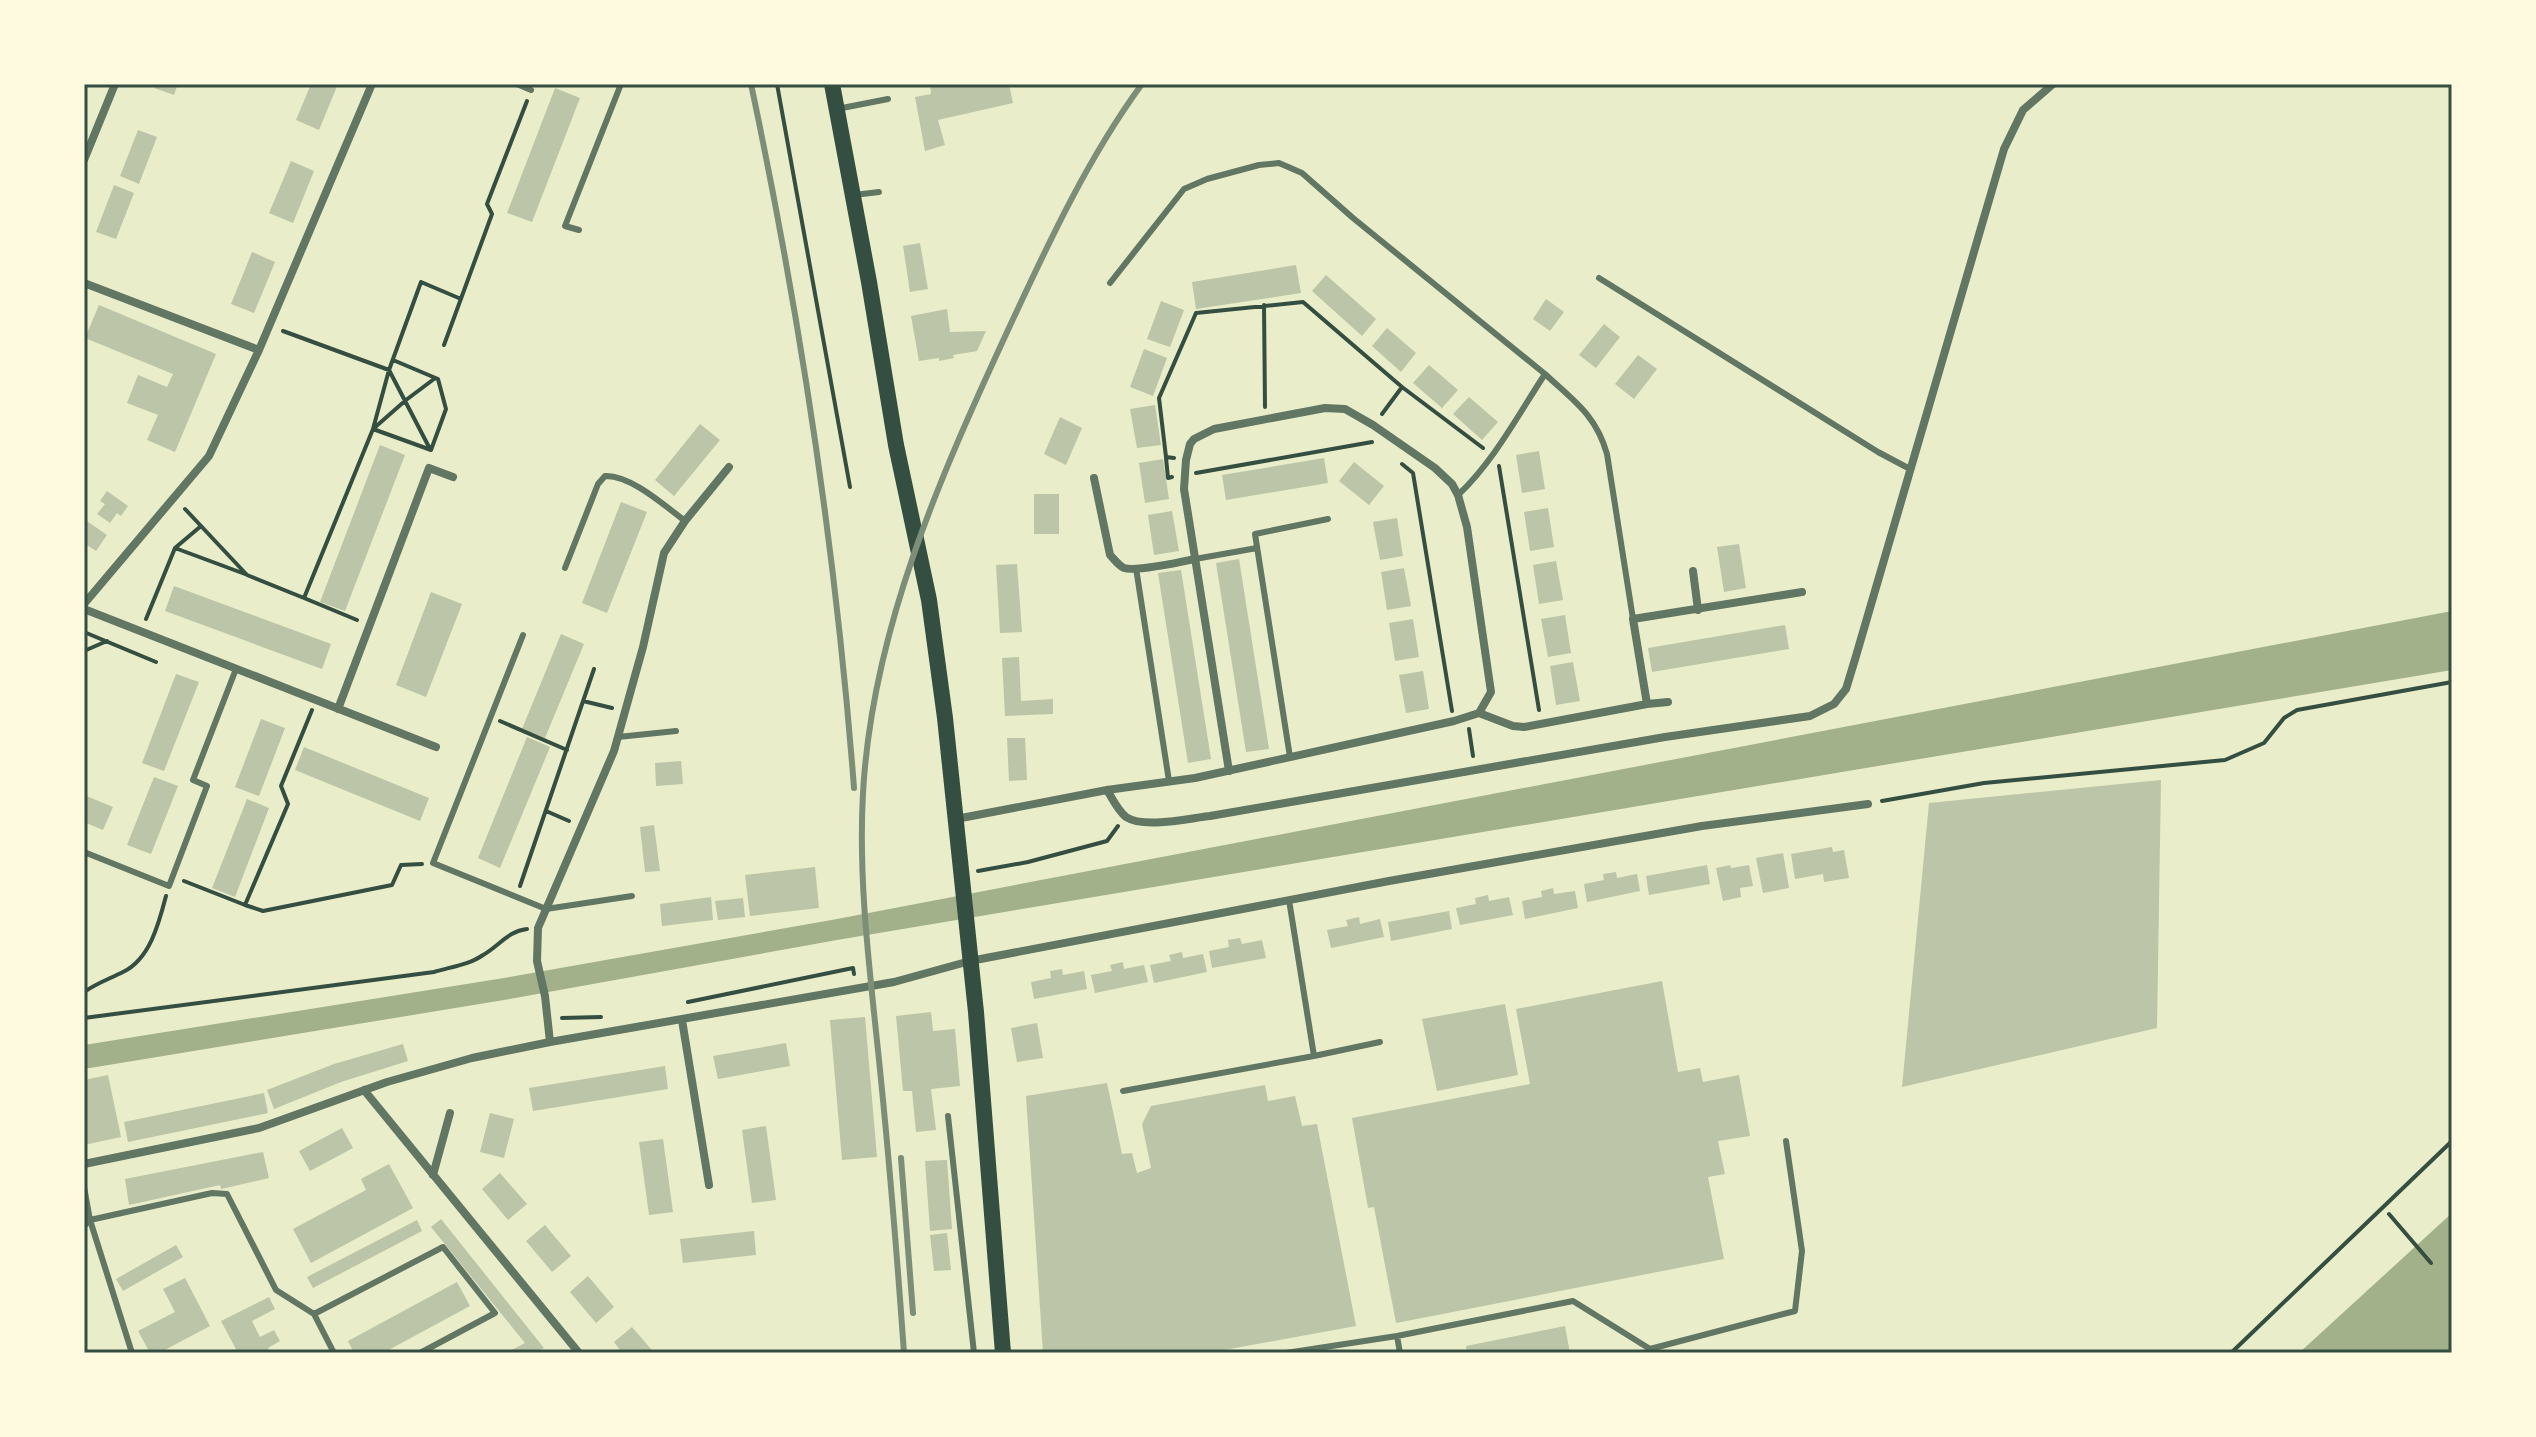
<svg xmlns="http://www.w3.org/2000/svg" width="2536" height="1437" font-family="'Archivo Narrow',sans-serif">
<rect width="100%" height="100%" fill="#e9edc9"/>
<path fill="#a3b18a" d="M2452,611V670L837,940L504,1000L84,1069V1045L504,978L837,919Z
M2452,1213V1353H2299Z"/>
<path fill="#bcc5a7" d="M156,84H178L174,95L154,88Z
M311,84H338L319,130L296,120Z
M930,84H1009L1013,103L938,120L945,145L925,151L915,97L931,94Z
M555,88L580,98L532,222L507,213Z
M138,130L157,137L139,184L120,176Z
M291,161L314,171L293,223L269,213Z
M114,185L134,193L116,239L96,232Z
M920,243L928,289L910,292L903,246Z
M252,252L275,262L254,313L231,304Z
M1296,265L1301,293L1196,309L1192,282Z
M1326,275L1376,319L1362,336L1312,291Z
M1546,299L1564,312L1550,331L1533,319Z
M1161,301L1184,310L1170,347L1147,339Z
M99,305L216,354L175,452L147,440L158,415L127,403L138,375L167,387L173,374L85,338Z
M947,309L950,332L986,331L977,351L953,355L954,358L939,361V358L919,361L911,316Z
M1604,324L1620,337L1596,368L1579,355Z
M1387,328L1416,353L1401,372L1372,346Z
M1144,349L1167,358L1153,396L1130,387Z
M1638,355L1657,369L1634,399L1615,384Z
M1429,365L1458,390L1442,408L1413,383Z
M1469,397L1498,422L1482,440L1453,414Z
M1155,405L1161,445L1137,448L1130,409Z
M1060,417L1082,428L1066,465L1044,454Z
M700,424L720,440L674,496L655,480Z
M380,445L405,455L345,611L320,602Z
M1539,451L1545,489L1522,493L1516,455Z
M1324,458L1328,483L1226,500L1222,475Z
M1163,459L1169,499L1145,503L1139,463Z
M1354,462L1384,486L1369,505L1339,481Z
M107,491L128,506L121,516L117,513L110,523L97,514L105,504L100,501Z
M1034,494H1059V534H1034Z
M621,502L647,512L607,613L582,603Z
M1548,508L1554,547L1530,551L1524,512Z
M1172,511L1179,551L1154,555L1148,515Z
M1397,518L1403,556L1380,560L1373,522Z
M84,519L107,535L96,551L84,543Z
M1739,544L1746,588L1724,592L1717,547Z
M1239,559L1269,749L1246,752L1216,563Z
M1556,561L1563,600L1539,604L1533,565Z
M1017,564L1022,632L1000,633L996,565Z
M1404,568L1411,606L1387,610L1381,572Z
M1181,570L1211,759L1188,763L1158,573Z
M174,586L331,644L322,669L165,611Z
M431,592L462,604L426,697L396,685Z
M1565,615L1571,653L1548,657L1541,619Z
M1413,619L1419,657L1395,661L1389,623Z
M1785,625L1789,649L1652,672L1648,648Z
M561,634L584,644L545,738L522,729Z
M1019,657L1021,701L1053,699V714L1005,716L1002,658Z
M1573,662L1580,701L1556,705L1550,666Z
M1423,671L1429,709L1406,713L1399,675Z
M176,674L199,682L164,771L142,763Z
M261,719L285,728L259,796L235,787Z
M527,737L550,747L500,868L478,858Z
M1007,738H1025L1027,780L1009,781Z
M304,747L429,798L420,821L295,770Z
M681,761L683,784L656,786L655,763Z
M154,777L178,786L151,854L127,845Z
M2161,780L2157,1028L1902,1087L1929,803Z
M84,795L113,807L103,830L84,822Z
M247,799L269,808L235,897L212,888Z
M654,825L660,871L645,872L640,827Z
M1832,847L1833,852L1844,850L1849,878L1824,882L1823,874L1795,879L1791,854Z
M1783,853L1789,888L1763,893L1756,858Z
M1707,865L1710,884L1649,895L1646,876Z
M1730,865L1731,868L1749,865L1753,886L1740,888L1741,897L1723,901L1716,868Z
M815,867L819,908L750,916L745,875Z
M1616,872L1617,878L1637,874L1640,891L1587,902L1584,884L1604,880L1603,874Z
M1553,888L1554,894L1575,891L1578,908L1525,919L1522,901L1542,897L1541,891Z
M1488,895L1489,901L1509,897L1513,915L1460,925L1456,908L1476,904L1475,898Z
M711,897L713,920L662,926L660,904Z
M743,898L745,917L718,920L715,901Z
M1449,911L1452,929L1391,941L1388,922Z
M1359,917L1360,924L1380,919L1384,937L1331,948L1327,930L1348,926L1346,920Z
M1240,938L1242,944L1262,940L1266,958L1212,968L1209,951L1229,947L1228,940Z
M1182,952L1183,958L1203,954L1207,972L1154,983L1150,965L1171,961L1169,955Z
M1123,962L1124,969L1144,965L1148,982L1095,993L1091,975L1112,971L1110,965Z
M1062,969L1063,975L1084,971L1087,989L1034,999L1031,982L1051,978L1050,971Z
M1662,981L1678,1072L1700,1068L1703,1082L1739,1075L1750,1136L1718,1141L1725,1174L1708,1177L1724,1259L1396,1323L1374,1207L1368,1208L1352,1118L1530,1084L1516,1009Z
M1505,1004L1518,1075L1437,1091L1422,1019Z
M931,1012L933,1031L955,1029L960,1086L931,1089L936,1130L916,1132L912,1091H903L896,1016Z
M865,1017L877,1157L842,1160L830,1020Z
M1037,1023L1043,1058L1017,1062L1011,1028Z
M786,1043L790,1066L718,1079L713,1056Z
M403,1044L408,1061L341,1082L274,1109L267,1090L334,1064Z
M665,1066L668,1089L533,1111L529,1088Z
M108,1075L121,1137L84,1145V1080Z
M1107,1083L1122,1154L1132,1153L1137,1173L1151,1168L1142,1124L1151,1106L1265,1085L1268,1101L1295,1096L1302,1126L1317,1124L1356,1326L1208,1353H1043L1026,1096Z
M264,1093L268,1113L128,1142L124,1122Z
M490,1113L514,1119L504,1158L480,1152Z
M766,1126L776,1200L752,1203L742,1130Z
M342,1128L353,1148L310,1171L299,1151Z
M663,1139L673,1212L649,1215L639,1142Z
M263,1152L269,1178L221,1189L220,1185L129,1205L125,1179Z
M947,1160L952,1229L930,1231L925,1161Z
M389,1164L413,1208L311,1263L293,1229L366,1190L361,1179Z
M500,1173L527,1204L508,1220L482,1189Z
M441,1219L544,1348L534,1353H506L525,1343L431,1227Z
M417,1220L422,1231L313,1288L307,1277Z
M545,1225L571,1256L552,1272L526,1241Z
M754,1231L756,1255L683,1263L680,1239Z
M947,1233L951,1270L934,1271L930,1235Z
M176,1245L183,1257L123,1291L116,1279Z
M588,1276L614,1307L596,1323L570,1292Z
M185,1278L210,1326L159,1353H150L138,1331L175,1312L163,1289Z
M457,1282L470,1306L383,1353H354L348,1341Z
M269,1297L275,1309L252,1321L260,1337L274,1330L280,1341L268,1348L271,1353H238L221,1321Z
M1565,1326L1570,1353H1467L1466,1346Z
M632,1327L645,1342L654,1353H622L614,1342Z"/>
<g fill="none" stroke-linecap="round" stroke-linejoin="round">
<path stroke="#344e41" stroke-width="4" d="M777,84L850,487
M1264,305L1265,407
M283,331L389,370L430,449
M444,345L492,214L487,204L527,101
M393,360L438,379L446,409L431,450L373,429L406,400L434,379
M1382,414L1402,387
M1166,458L1168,478L1172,477
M1174,458L1166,457L1159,398L1196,313L1303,302L1402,387L1483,448
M1402,464L1413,473L1452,711
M1499,466L1539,710
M1196,473L1372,442
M185,509L247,575L304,598L373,429L389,370L421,282L461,299
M175,548L201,526
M304,598L357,620
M146,619L175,548L245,574
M84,632L156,662
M84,651L107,641
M583,701L612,708
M312,710L281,786L288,804L245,905L263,911L392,885L401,865L422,864
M500,721L567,750
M1469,729L1473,756
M1882,801L1984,783L2225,760L2264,743L2284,718L2297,710L2452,682
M546,811L569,821
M978,871L1028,862L1107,841L1118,826
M184,881L245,905
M520,886L594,669
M84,992C97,983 109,979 123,972C150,959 159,923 166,896
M688,1002L853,968L854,974
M84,1018L434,972C450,967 469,965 483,955C499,946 508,931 527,929
M562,1018L601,1017
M2389,1214L2431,1263
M2231,1353L2452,1141"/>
<path stroke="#617663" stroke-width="6" d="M517,84L531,90
M837,109L888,99
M854,195L879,192
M579,230L565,226L621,84
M1599,278L1878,452L1910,469
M1110,283L1184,189L1207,179L1259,165L1279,163L1302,173L1353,218L1545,374C1518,415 1494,461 1458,495
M1545,374C1574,401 1596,415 1607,454L1633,619
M1195,559L1257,548
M565,568L598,484L605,476C631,475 665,506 685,521
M1136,568L1169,781
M523,635L433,863L546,909L632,896
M618,737L676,731
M1290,757L1255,534L1328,519
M84,852L169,886L207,786L193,780L236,669
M1314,1056L1380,1042
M1123,1091L1314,1056L1289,900
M948,1116L974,1353
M84,1187L90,1220L132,1353
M84,1226L90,1220L212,1193L227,1194L276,1290L314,1314L334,1353
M314,1314L443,1247L495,1313L420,1353
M1397,1336L1400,1353
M1286,1353L1397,1336L1573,1301L1650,1349L1795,1311L1802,1251L1786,1141"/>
<path stroke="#617663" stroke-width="8" d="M84,160L115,84
M84,283L259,350
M1094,478L1110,555C1114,559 1119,566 1124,568C1136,572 1181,562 1195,559
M1693,571L1698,610
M84,604L209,456L259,350L372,84
M84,609L436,747
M1647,704L1668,702
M338,709L429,468L453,477
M1479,713L1513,726L1524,727L1647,704L1633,619L1802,592
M1107,790C1112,798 1118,811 1126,817C1144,829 1190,818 1210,816L1665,737L1810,716L1834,704L1846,689L1856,656L2004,149L2023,110L2053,84
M956,819L1107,790L1195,778L1454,721L1479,713L1491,692L1467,527L1458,495L1452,484L1435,468L1373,425L1345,409L1325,408L1214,429L1194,439L1190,444L1186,460L1184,489L1229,771
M682,1020L709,1185
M550,1042L545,996L537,961L538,928L614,751L643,647L664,553L685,521L729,467
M364,1090L579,1353
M84,1164L259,1128L387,1082L472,1058L550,1042L894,982L970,961L1389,881L1702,826L1868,804
M433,1175L450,1113"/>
<path stroke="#344e41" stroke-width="16" d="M832,84L869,282L896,445L929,600L945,718L976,1012L1003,1353"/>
<path stroke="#7c8e77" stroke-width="6" d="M751,84C800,316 836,552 854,788
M901,1158L913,1313
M904,1353C897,1255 889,1157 879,1060C870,972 858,882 863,793C872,630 940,477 1008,330C1047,246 1087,159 1142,84"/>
</g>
<rect width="2536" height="1437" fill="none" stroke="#fefae0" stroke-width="172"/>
<rect x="86" y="86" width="2364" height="1265" fill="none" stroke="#344e41" stroke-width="3"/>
</svg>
